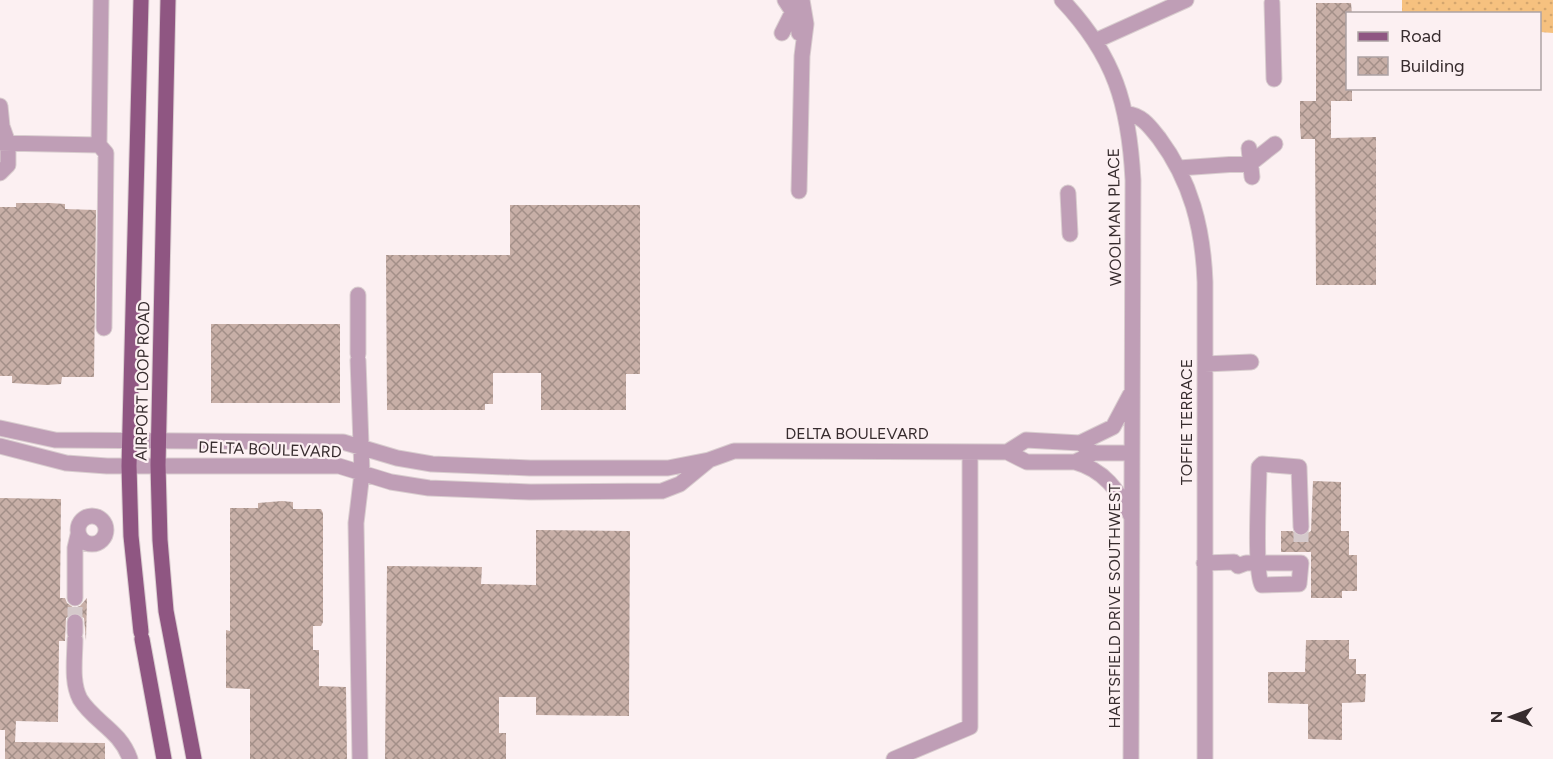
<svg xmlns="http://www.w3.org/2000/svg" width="1553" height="759" font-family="Figtree,sans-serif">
<defs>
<pattern id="grass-dots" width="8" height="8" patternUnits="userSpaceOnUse" patternTransform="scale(1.5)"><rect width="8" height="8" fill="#f6c17f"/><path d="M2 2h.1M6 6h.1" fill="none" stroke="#d4a66e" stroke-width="1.8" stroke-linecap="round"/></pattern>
<pattern id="building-cross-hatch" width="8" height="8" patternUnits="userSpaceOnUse" patternTransform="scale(1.5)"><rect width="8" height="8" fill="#c8afa7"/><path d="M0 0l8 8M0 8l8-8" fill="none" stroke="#a38f88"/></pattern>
</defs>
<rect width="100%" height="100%" fill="#fcf0f2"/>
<path fill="url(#grass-dots)" d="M1402,0H1553V33L1540,32V14L1402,13Z"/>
<path fill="url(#building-cross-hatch)" d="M1316,3H1351L1352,14H1347V88H1352V101H1331V138L1376,137V285H1316L1315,139H1301L1300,126V101H1316Z
M16,203H50L65,204V209L96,210L94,377H62L61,384L46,385L12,383V376H0V207H16Z
M510,205H640V374H626V410H541V373H493V404H485V410H387L386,255H510Z
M211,324H340V403H211Z
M1313,481L1341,482V531H1349V555H1357V591H1342V598H1311V552H1281V531H1292L1301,537L1311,531Z
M0,498L61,499L60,598H65L67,603L74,608L80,606L87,598L86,641L84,618L74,612L66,618L65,641H59L58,722L16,721L15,742L105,743V759H5V730H0Z
M282,501L293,502V509H321L323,513V622L321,626H313V650H319V686L346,687L347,759H250V689L226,688V630L230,631V508H258V503Z
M536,530L630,531L629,716L536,715V697H499V733H506V759H385L387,566L482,567L481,584L536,585Z
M1306,640H1349V659H1356V674H1366L1365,702L1342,703V740L1308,739V704L1268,703V672H1305Z"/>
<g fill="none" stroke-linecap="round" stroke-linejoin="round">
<path stroke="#d5c9cb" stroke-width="15" stroke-dasharray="15 8" stroke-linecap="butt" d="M1301,527V549
M75,622V598"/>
<defs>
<path id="minor" d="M101,0L99,145L106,153L104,328
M785,0L798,20L799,33
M1062,0C1115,56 1129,105 1133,180L1131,759
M1272,3L1274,79
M782,33L796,5
M1095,41L1186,0
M0,106L2,126L8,143V165L0,173
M1127,114C1142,115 1150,127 1159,138C1191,181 1203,228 1205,282V759
M0,143L99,145
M1249,148L1252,177
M1179,168L1251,163L1275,144
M799,191L802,56L806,24L802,0
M1068,193L1070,234
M358,295V354
M358,360L362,473L356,523L360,759
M1205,364L1251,362
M0,428L55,440L343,442L397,458L432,464L530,468H668L709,460L734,451L1007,452L1027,462H1075L1094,453H1132
M1080,443L1113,427L1130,395
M0,446L66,463L107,466H339L391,482L429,488L530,492L662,491L680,484L708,461
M1007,452L1026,440L1080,443L1094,453
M1075,462C1104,470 1118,490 1131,516
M78 530a14 14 0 1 1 28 0a14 14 0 1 1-28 0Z
M1204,563L1234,562L1238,566L1246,563H1301L1299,584L1262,585C1254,573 1259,487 1259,467L1262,464L1299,467L1301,527
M75,598V548L78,535
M75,622V633
M75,639C75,658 71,682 80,699C94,722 120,730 130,759
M894,759L970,727V452"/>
<path id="major" d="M141,0L129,466L131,536L141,632
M168,0L158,465L160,540L166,611L194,759
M142,639L164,759"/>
</defs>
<use href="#minor" stroke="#d9cdcf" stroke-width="17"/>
<use href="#major" stroke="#d9cdcf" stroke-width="17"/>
<use href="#minor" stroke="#bf9eb6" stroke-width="15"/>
<use href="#major" stroke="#8f5682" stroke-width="15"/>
</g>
<g text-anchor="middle" stroke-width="4.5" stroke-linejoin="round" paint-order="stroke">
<g font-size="16" fill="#372c2e" stroke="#fcf0f2">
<text transform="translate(1114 217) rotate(-91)" y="6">WOOLMAN PLACE</text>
<text transform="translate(142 381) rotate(-89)" y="6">AIRPORT LOOP ROAD</text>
<text transform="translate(1186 422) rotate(-90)" y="6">TOFFIE TERRACE</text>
<text x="857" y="439">DELTA BOULEVARD</text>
<text transform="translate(270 449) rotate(2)" y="6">DELTA BOULEVARD</text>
<text transform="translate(1114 606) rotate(-90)" y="6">HARTSFIELD DRIVE SOUTHWEST</text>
</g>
</g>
<rect x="1346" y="12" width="195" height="78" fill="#fcf0f2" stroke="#ada2a4" stroke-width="1.5"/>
<rect x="1358" y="32" width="30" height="9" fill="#8f5682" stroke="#ada2a4" stroke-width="1.5"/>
<text x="1400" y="42" font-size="18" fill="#372c2e">Road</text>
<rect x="1358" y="57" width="30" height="18" fill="url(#building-cross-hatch)" stroke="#ada2a4" stroke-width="1.5"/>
<text x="1400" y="72" font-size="18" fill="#372c2e">Building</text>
<g transform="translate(1511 717) rotate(270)" stroke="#fcf0f2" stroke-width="4.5" paint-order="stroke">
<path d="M0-4.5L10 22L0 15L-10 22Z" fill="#372c2e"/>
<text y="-9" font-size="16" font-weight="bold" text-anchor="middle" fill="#372c2e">N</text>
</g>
</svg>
